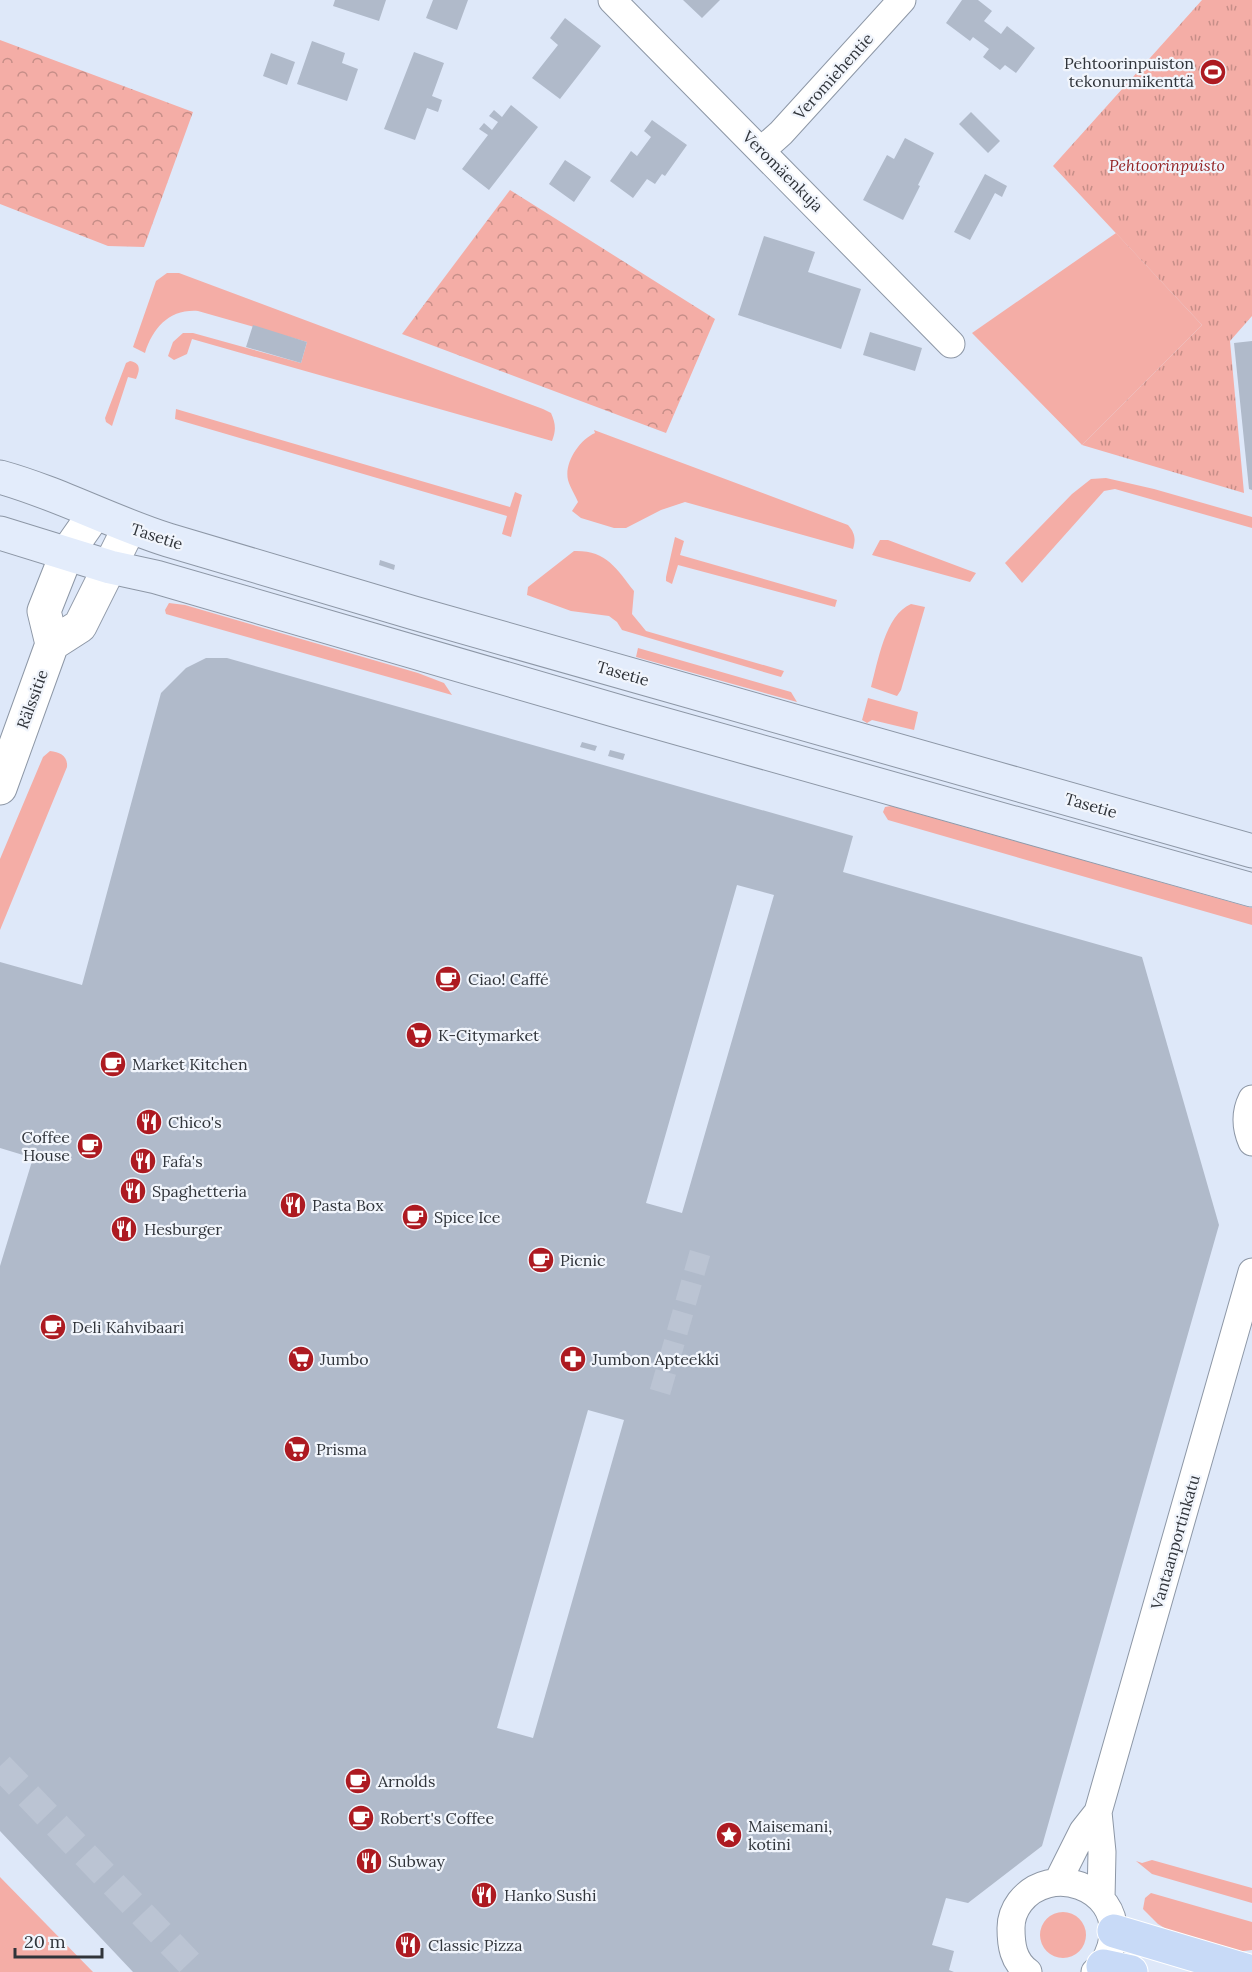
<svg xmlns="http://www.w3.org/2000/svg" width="1252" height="1972" font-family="Lora,serif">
<defs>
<pattern id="forest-crowns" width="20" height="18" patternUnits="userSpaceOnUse" patternTransform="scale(1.5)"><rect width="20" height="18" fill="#f4ada6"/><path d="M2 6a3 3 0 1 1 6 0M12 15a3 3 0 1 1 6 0" fill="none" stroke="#c68e88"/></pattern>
<pattern id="park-tufts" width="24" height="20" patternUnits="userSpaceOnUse" patternTransform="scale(1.5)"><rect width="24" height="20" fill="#f4ada6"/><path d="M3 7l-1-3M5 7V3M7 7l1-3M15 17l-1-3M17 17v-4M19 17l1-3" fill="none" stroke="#c68e88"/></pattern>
</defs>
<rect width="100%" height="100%" fill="#dee8f9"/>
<path fill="#f4ada6" d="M1116,233L1202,325L1082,445L972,333Z
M167,273H179L543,409L551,413C556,424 556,431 552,441L192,339L187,354L174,360L168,356L173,342L183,333H193L301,363L307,342L198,311C170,309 153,327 145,353L133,347L156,281Z
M130,361C141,363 140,370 136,379L128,377L112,426L106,422L105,418L126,363Z
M176,409L510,507L515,492L522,495L511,537L502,534L507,516L175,419Z
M594,430L848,525C855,533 856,539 853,549L685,502L661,510L626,528H614L581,518L572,511L578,502C575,495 570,487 568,480C564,463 579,440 595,433Z
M1106,478L1154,489L1252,517V528L1115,489L1104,491L1022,583L1005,563L1072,494L1091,479Z
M675,537L684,541L680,555L837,600L835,607L678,565L672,584L666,581V577Z
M880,540H888L976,573L970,582L872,555Z
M574,551C606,550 616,568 634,591L632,614L646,631L784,671L781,677L622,630L617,622L609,616L571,611L527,595L528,587Z
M169,603L185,605L418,673L444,683L452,695L166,614L165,610Z
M911,604L925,607L901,690L897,696L871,687C878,662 885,615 911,604Z
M638,648L791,692L797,702L636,657Z
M868,698L918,712L914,730L872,720L867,723L862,720Z
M50,751C60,752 68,756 67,767L0,930V859L43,757Z
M891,806L1252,908V925L888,820L883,812L885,807Z
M1152,1860L1252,1888V1903L1152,1874L1136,1861L1142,1863Z
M0,1877L93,1972H0Z
M1151,1893L1252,1922V1950L1236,1952L1189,1943L1158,1924L1143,1909L1145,1898Z
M1040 1935a23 23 0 1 1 46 0a23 23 0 1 1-46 0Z"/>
<path fill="url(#forest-crowns)" d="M0,40L193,112L144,247L108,246L0,204Z
M510,190L715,319L666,433L402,334Z"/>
<path fill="url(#park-tufts)" d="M1202,0H1252V316L1230,341L1244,493L1082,445L1202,325L1053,166Z"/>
<path fill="#b0baca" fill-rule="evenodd" d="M335,0H386L379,21L333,6Z
M433,0H468L457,30L426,18Z
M683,0H720L702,18Z
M962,0H978L992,11L984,21L1001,34L1007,26L1035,48L1016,73L1005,65L1000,70L983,57L989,49L973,37L970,41L946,23Z
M565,18L601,46L560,99L532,78L558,45L550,38Z
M312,41L345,53L342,63L358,69L347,101L297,84Z
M414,52L444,63L432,96L442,100L438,112L427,108L415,140L384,129Z
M271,53L295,62L287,85L263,76Z
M511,105L538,127L489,190L462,169L488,135L479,129L484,123L492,130L498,122L489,116L494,110L502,117Z
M971,112L1000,141L988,153L959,124Z
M652,120L687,145L665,176L662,174L655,184L647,179L633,198L610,181L631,151L637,156L651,137L644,131Z
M905,138L934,153L918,185L920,186L903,220L863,200L887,155L894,159Z
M565,160L591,177L574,202L549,184Z
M985,174L1007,186L1002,197L995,193L970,240L954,232Z
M764,236L815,252L808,272L861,289L841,349L738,315Z
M253,325L307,342L301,363L246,347Z
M870,332L922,348L915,371L863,355Z
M1252,341V490L1249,489L1234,343Z
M380,560L395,565L394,570L379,565Z
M206,658H227L853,836L843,872L1142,957L1219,1225L1042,1846L968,1903L946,1898L932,1945L954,1951L949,1970L954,1972H133L0,1831V1266L33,1158L0,1148V962L82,985L161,693L186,668ZM737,885L774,895L682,1213L646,1203ZM588,1410L624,1420L533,1738L497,1728Z
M582,742L597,746L595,751L580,747Z
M610,750L625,754L623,760L608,756Z"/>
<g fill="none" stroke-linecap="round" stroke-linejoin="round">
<path stroke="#bbc4d3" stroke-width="21" stroke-dasharray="21 10" stroke-linecap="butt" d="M660,1392L700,1253"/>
<path stroke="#bbc4d3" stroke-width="27" stroke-dasharray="27 14" stroke-linecap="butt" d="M0,1766L198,1972"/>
<defs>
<path id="minor" d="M612,0L951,344
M762,150L781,133L902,0
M1252,1099C1245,1113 1246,1128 1252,1142
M1058,1881L1083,1831L1098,1812
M1101,1899L1102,1852L1098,1812L1252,1272
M1028,1972C1013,1961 1011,1945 1011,1928C1011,1918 1014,1910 1020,1902C1050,1863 1119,1886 1113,1937C1111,1951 1106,1963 1095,1972"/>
<path id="tertiary" d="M52,644L80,626L129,528
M0,788L52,644L44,611L67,553L95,513"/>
<path id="secondary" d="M0,477C58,493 111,522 168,540L414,613L1252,851
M0,533L110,567L156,577L631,715L1252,890"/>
<path id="primary" d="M1114,1931L1252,1972
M1103,1966L1131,1972"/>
</defs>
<use href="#minor" stroke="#8d97a6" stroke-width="29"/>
<use href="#tertiary" stroke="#8d97a6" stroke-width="35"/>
<use href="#secondary" stroke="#8d97a6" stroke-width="35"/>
<use href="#primary" stroke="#fff" stroke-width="35"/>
<use href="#minor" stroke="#fff" stroke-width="27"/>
<use href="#tertiary" stroke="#fff" stroke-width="33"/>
<use href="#secondary" stroke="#e3ecfb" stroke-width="33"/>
<use href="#primary" stroke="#c8daf7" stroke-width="33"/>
</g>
<defs>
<symbol id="stadium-disc" viewBox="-11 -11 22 22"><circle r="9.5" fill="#ad1a21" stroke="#f1f5fc"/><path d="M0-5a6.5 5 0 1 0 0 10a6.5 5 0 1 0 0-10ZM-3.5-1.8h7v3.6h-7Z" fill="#fff"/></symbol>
<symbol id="cafe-disc" viewBox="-11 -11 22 22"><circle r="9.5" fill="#ad1a21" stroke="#f1f5fc"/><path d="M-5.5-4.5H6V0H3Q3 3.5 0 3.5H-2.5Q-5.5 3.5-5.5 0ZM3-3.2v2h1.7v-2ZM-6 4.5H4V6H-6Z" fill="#fff"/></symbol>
<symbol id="supermarket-disc" viewBox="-11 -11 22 22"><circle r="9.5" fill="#ad1a21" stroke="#f1f5fc"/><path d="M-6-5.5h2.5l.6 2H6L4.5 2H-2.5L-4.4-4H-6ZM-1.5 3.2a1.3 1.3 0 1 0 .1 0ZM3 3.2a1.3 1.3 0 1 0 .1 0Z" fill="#fff"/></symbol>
<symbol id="restaurant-disc" viewBox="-11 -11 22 22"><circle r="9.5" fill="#ad1a21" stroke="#f1f5fc"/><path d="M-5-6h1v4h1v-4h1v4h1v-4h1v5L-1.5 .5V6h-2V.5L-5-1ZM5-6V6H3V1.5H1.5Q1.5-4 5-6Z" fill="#fff"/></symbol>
<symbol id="pharmacy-disc" viewBox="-11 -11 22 22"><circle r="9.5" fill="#ad1a21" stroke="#f1f5fc"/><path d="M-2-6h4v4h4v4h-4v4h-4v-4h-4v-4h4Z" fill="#fff"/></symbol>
<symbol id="sight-disc" viewBox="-11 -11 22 22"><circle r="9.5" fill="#ad1a21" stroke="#f1f5fc"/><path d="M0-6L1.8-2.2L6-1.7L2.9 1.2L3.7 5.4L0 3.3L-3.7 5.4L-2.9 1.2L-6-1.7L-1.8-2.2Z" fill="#fff"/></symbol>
</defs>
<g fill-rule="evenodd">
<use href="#stadium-disc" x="1198" y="57" width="30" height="30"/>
<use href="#cafe-disc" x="433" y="964" width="30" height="30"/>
<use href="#supermarket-disc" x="404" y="1020" width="30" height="30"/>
<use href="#cafe-disc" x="98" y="1049" width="30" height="30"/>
<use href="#restaurant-disc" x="134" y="1107" width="30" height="30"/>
<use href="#cafe-disc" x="75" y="1131" width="30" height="30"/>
<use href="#restaurant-disc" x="128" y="1146" width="30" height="30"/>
<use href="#restaurant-disc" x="118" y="1176" width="30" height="30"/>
<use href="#restaurant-disc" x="278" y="1190" width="30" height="30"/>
<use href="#cafe-disc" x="400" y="1202" width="30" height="30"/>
<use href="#restaurant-disc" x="109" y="1214" width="30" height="30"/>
<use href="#cafe-disc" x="526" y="1245" width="30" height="30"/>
<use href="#cafe-disc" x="38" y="1312" width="30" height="30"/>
<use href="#supermarket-disc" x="286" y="1344" width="30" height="30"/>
<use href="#pharmacy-disc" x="558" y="1344" width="30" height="30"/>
<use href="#supermarket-disc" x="282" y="1434" width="30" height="30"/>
<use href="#cafe-disc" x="343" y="1766" width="30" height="30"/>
<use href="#cafe-disc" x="346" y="1803" width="30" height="30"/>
<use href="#sight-disc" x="714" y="1820" width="30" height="30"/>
<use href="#restaurant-disc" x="354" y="1846" width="30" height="30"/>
<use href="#restaurant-disc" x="469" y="1880" width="30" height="30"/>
<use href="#restaurant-disc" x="393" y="1930" width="30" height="30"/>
</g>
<g text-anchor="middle" stroke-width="4.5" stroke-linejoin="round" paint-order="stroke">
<g font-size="16" fill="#30343a" stroke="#f1f5fc" text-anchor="start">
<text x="1194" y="69" text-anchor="end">Pehtoorinpuiston<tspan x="1194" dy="18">tekonurmikenttä</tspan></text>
<text x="468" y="985">Ciao! Caffé</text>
<text x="438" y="1041">K-Citymarket</text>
<text x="132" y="1070">Market Kitchen</text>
<text x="168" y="1128">Chico's</text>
<text x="70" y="1143" text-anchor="end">Coffee<tspan x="70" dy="18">House</tspan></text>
<text x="162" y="1167">Fafa's</text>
<text x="152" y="1197">Spaghetteria</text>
<text x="312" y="1211">Pasta Box</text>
<text x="434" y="1223">Spice Ice</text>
<text x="144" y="1235">Hesburger</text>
<text x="560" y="1266">Picnic</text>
<text x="72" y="1333">Deli Kahvibaari</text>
<text x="320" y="1365">Jumbo</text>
<text x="592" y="1365">Jumbon Apteekki</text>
<text x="316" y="1455">Prisma</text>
<text x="378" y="1787">Arnolds</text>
<text x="380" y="1824">Robert's Coffee</text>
<text x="748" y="1832">Maisemani,<tspan x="748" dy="18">kotini</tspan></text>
<text x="388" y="1867">Subway</text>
<text x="504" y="1901">Hanko Sushi</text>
<text x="428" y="1951">Classic Pizza</text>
</g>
<g font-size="16" fill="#30343a" stroke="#f1f5fc">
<text transform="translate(833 76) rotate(-48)" y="6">Veromiehentie</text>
<text transform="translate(783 171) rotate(45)" y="6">Veromäenkuja</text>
<text transform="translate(157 536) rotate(18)" y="6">Tasetie</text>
<text transform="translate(623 673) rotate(16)" y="6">Tasetie</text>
<text transform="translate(32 699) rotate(-70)" y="6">Rälssitie</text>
<text transform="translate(1091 805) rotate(16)" y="6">Tasetie</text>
<text transform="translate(1175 1542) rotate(-74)" y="6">Vantaanportinkatu</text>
</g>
<g font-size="16" font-style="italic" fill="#952425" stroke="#f1f5fc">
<text x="1167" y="171">Pehtoorinpuisto</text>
</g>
</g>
<path d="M15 1948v9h87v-9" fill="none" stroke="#30343a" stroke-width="3"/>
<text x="24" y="1948" font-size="18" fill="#30343a" stroke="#f1f5fc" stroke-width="4.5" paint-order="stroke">20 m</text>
</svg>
